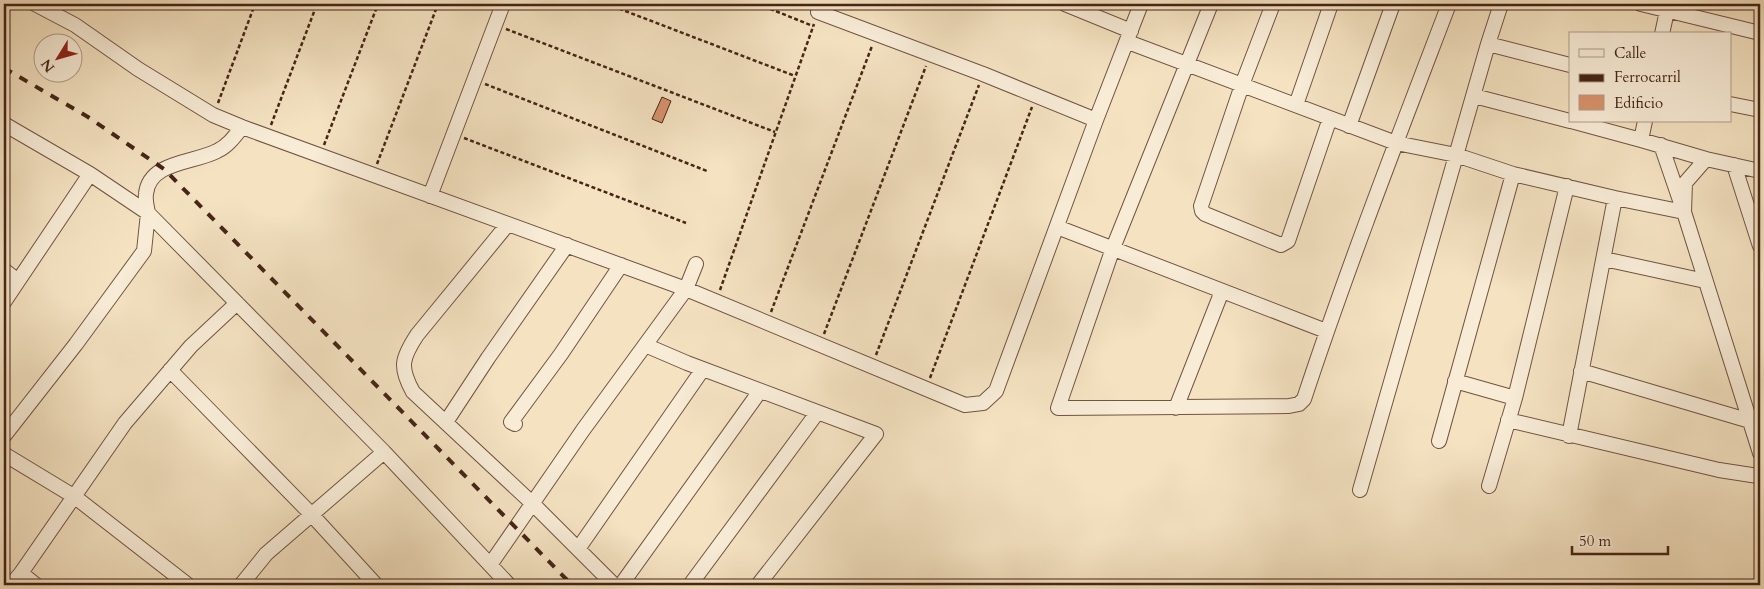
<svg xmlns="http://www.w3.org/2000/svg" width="1764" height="589" font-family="Cardo,serif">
<rect width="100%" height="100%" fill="#f4e2c1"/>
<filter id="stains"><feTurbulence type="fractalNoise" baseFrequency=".004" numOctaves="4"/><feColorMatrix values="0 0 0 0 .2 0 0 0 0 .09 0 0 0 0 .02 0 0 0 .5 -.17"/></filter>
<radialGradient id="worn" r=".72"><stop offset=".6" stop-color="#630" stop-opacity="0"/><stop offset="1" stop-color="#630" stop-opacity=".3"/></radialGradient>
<path fill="#d8926b" stroke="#452517" d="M662,97L671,101L662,123L652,119Z"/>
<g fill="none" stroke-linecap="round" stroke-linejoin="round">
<defs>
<path id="minor" d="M35,4L75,25L138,69L213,115L242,127L686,289L965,405L983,403L996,391L1096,120L1141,4
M1065,4L1131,31
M1211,4L1113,248L1058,408L1289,406L1299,404L1304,399C1348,266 1399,135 1449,4
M1273,4L1242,85L1201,206L1202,211L1205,214L1281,245L1288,241L1330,118
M1641,4L1760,33
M818,12L983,74L1096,120
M1662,34L1667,11
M1128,42L1396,143L1456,155L1513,174L1615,198L1684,212L1685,183L1706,159
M1488,44L1570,65
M1474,96L1570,121
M1730,104L1760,110
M1296,105L1331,4
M1571,121L1641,140L1706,159L1760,171
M4,124L90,174L148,213L144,251L76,344L4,436
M1349,126L1393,4
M242,127C235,136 228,146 217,151C195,163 149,161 146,194C145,200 147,207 148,213L384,452L509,585
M1641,140L1645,121
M1661,145L1684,212L1760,453
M1734,165L1760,246
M430,196L503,4
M508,224L417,335C402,358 399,367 413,392L533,504L614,585
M1057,227L1326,331
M1604,259L1705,281
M4,270L18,281
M4,302L90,174
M645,345L687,363L876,434L758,585
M170,370L312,515L376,585
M1581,371L1750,421L1760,418
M1455,381L1515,398
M1176,408L1222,291
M1508,420L1719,470L1758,476L1760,475
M446,422L488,358L567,245
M515,424L511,422L561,354L621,265
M1569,436L1615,198
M1439,441L1513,174
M4,454L75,497L188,585
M1489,486L1515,398L1567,186
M1360,490L1488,44L1501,4
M578,549L703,369
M490,565L583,430L686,289L696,264
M21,573L36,585
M11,585L21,573L125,423L191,346L237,303
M241,585L266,554L384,452
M621,585L760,391
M690,585L817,413"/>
</defs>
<use href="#minor" stroke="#715442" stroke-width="16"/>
<path stroke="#452517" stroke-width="2.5" stroke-dasharray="4 2.5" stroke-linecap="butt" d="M607,4L795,76
M758,4L813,26
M506,29L775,132
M485,84L707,171
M218,103L255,4
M271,125L317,4
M464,138L686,223
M324,145L378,4
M377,164L438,4
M720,290L814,24
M771,312L872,46
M824,334L926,66
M876,355L979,85
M930,378L1032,107"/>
<use href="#minor" stroke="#f8ecd7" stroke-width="14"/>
<path stroke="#452517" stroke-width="4" stroke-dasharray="9 9" stroke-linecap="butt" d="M4,68L88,117L164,169L572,585"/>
</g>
<rect width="1764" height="589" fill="none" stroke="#f4e2c1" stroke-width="20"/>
<rect x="5" y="5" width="1754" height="579" fill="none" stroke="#452517" stroke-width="2.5"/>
<rect x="10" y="10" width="1744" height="569" fill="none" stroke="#452517"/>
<rect x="1569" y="32" width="162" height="90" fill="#f8ecd7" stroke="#b09c8a"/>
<rect x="1579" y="49" width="25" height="8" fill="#f8ecd7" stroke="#b09c8a"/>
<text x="1614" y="58" font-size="15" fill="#452517">Calle</text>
<rect x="1579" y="74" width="25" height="8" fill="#452517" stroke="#b09c8a"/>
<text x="1614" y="82" font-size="15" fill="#452517">Ferrocarril</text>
<rect x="1579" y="95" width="25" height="15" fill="#d8926b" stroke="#b09c8a"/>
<text x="1614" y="108" font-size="15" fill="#452517">Edificio</text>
<g transform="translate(58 58) rotate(233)"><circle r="24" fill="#f8ecd7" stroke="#b09c8a"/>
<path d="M0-4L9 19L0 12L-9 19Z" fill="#8f2418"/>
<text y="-8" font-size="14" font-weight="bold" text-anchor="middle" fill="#452517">N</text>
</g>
<path d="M1572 546v8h96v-8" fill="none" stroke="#452517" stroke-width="2.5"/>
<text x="1579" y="546" font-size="15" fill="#452517" stroke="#f8ecd7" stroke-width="4" paint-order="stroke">50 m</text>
<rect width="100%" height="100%" filter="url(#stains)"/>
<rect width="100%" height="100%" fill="url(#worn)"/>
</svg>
